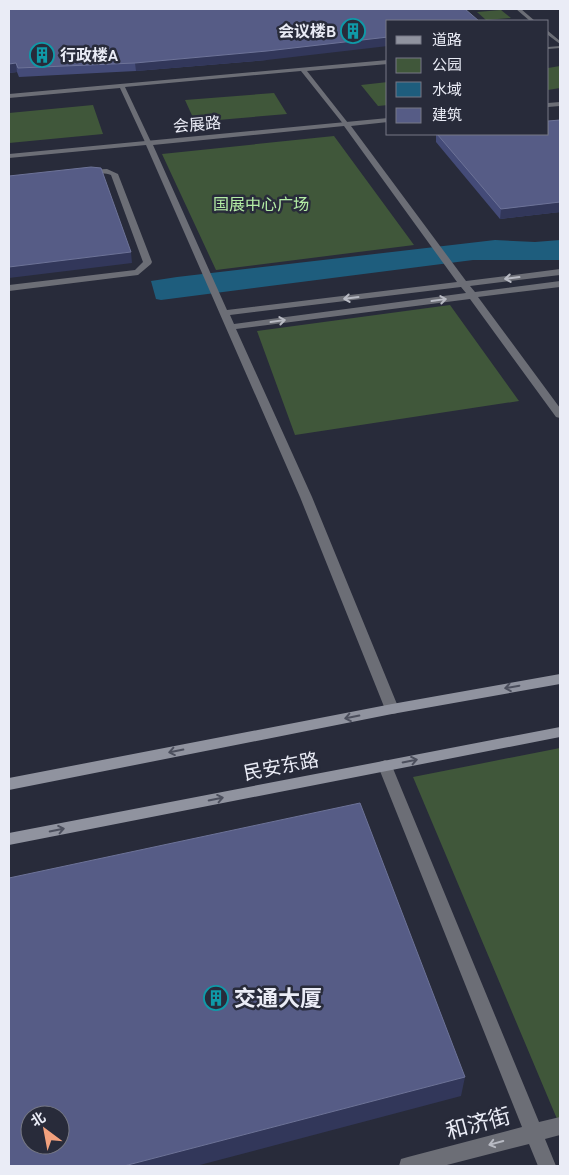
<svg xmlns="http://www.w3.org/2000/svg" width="569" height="1175" font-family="Cabin,'Noto Sans SC',sans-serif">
<rect width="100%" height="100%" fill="#282b3a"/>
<path fill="#40573a" d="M501,10L511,18L486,20L477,12Z
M560,66V88L548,90V68Z
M388,82V105L378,106L361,85Z
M274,93L287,114L195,122L185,100Z
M93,105L103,134L9,143V113Z
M334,136L414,245L216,270L162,154Z
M450,305L519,401L295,435L257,331Z
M560,748V1126L413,777Z"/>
<path fill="#1e5d7d" d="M495,240L535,242L560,240V260H473L161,300L156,299L151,281L177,277Z"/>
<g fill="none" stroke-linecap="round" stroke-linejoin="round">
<path fill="#6c6e76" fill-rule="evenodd" d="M516,9H521L535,21H530Z
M548,31L560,41V44L548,35Z
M560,46V48L548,49V47Z
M388,60V64L307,71L348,123V125H344L301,71L125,87L151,142L148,144L145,142L120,88L9,98V94Z"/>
<path fill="#6c6e76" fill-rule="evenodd" d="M107,169L118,174L152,262L151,264L138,275L9,291V285L135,270L143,262L111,175C101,171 90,177 82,172L86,170Z"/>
<path fill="#6c6e76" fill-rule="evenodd" d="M560,102V106L548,107V103Z
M388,118V122L351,126L466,281L560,269V275L470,286L475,292L560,281V287L478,297L560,408V418L556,417L470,299L236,329L312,497L399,709L397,713L392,714L387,713L385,709L300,497L146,145L9,158V154ZM344,126L457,282L227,310L153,145ZM461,287L466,293L234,324L230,315Z
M385,760L390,762L392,766L539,1122L560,1117V1135L545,1139L556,1166H538L529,1144L443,1166H399L401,1159L408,1157L522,1127L378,766L380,762Z"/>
<path fill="#90939f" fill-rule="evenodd" d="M560,674V684L392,714L9,790V778L392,704Z
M560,727V737L9,845V833Z"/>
</g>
<path fill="#444b78" d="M9,9L267,60L136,71L19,77L17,72L9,73Z
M560,120V212L500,219L436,142V134H548Z"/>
<path fill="#32375a" d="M388,37V46L267,60L136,71L135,63Z
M16,63L17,72L9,73V64Z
M560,202V212L500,219L501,209Z
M131,252L132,263L9,278V267Z
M465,1077L461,1096L196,1166H124Z"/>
<path fill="#565c86" stroke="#6d7398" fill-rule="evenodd" d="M9,9H465L479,21H388V37L267,51L135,63L18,68L16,63L9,64Z
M560,120V202L501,209L437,134H548V121Z
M91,167L101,168L131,252L9,267V176Z
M360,803L465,1077L124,1166H9V878ZM30,1115H60V1145H30Z"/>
<defs><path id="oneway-shaft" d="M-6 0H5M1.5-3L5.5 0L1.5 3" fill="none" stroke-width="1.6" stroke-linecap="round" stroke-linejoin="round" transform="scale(1.25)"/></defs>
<g stroke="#b8bac3">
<use href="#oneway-shaft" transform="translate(512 278) rotate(173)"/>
<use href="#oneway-shaft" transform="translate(351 298) rotate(173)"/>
<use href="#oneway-shaft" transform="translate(439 300) rotate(-8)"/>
<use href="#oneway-shaft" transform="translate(278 321) rotate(-8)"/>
<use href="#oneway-shaft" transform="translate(496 1143) rotate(165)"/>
</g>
<g stroke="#4c4f5d">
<use href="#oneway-shaft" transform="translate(512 687) rotate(170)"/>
<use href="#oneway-shaft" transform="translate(352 717) rotate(169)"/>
<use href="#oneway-shaft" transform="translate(176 751) rotate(169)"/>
<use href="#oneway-shaft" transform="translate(410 761) rotate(-11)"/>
<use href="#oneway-shaft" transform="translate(216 799) rotate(-11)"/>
<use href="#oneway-shaft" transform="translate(57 830) rotate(-11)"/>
</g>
<defs>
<symbol id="building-ring" viewBox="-11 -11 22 22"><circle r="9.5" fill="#282b3a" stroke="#0f9aa8" stroke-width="1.5"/><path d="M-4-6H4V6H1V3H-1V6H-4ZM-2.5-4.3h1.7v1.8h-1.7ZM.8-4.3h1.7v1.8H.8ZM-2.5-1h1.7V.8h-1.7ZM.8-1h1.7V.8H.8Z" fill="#0f9aa8"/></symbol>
</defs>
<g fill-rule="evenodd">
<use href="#building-ring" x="339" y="17" width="28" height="28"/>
<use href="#building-ring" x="28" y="41" width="28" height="28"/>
<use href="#building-ring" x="202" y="984" width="28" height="28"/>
</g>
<g text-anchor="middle" stroke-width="5" stroke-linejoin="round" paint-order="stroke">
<g font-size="16" font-weight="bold" fill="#eaecf6" stroke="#282b3a" text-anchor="end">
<text x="336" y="37">会议楼B</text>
<text x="60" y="61" text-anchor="start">行政楼A</text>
</g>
<g font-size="16" fill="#eaecf6" stroke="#282b3a">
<text transform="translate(197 124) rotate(-5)" y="6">会展路</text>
</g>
<g font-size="16" fill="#b4eda6" stroke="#282b3a">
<text x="261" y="210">国展中心广场</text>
</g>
<g font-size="19" fill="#eaecf6" stroke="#282b3a">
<text transform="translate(281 766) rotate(-11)" y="7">民安东路</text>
</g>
<g font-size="22" font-weight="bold" fill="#eaecf6" stroke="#282b3a" text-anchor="start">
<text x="234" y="1006">交通大厦</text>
</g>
<g font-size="22" fill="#eaecf6" stroke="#282b3a">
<text transform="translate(478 1123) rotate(-15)" y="8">和济街</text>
</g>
</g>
<rect width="569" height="1175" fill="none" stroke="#eaecf6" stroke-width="20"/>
<rect x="386" y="20" width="162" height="115" fill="#282b3a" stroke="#767885"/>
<rect x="396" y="36" width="25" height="8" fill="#90939f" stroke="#767885"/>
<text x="432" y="45" font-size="15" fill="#eaecf6">道路</text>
<rect x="396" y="58" width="25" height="15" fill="#40573a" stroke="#767885"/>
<text x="432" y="70" font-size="15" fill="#eaecf6">公园</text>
<rect x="396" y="82" width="25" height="15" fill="#1e5d7d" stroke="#767885"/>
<text x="432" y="95" font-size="15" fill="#eaecf6">水域</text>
<rect x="396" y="108" width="25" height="15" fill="#565c86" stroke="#767885"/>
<text x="432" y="120" font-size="15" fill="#eaecf6">建筑</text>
<g transform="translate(45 1130) rotate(328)"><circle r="24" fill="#282b3a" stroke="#767885"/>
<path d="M0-4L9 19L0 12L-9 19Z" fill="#f2a17e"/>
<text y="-8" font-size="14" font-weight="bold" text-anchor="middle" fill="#eaecf6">北</text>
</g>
</svg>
